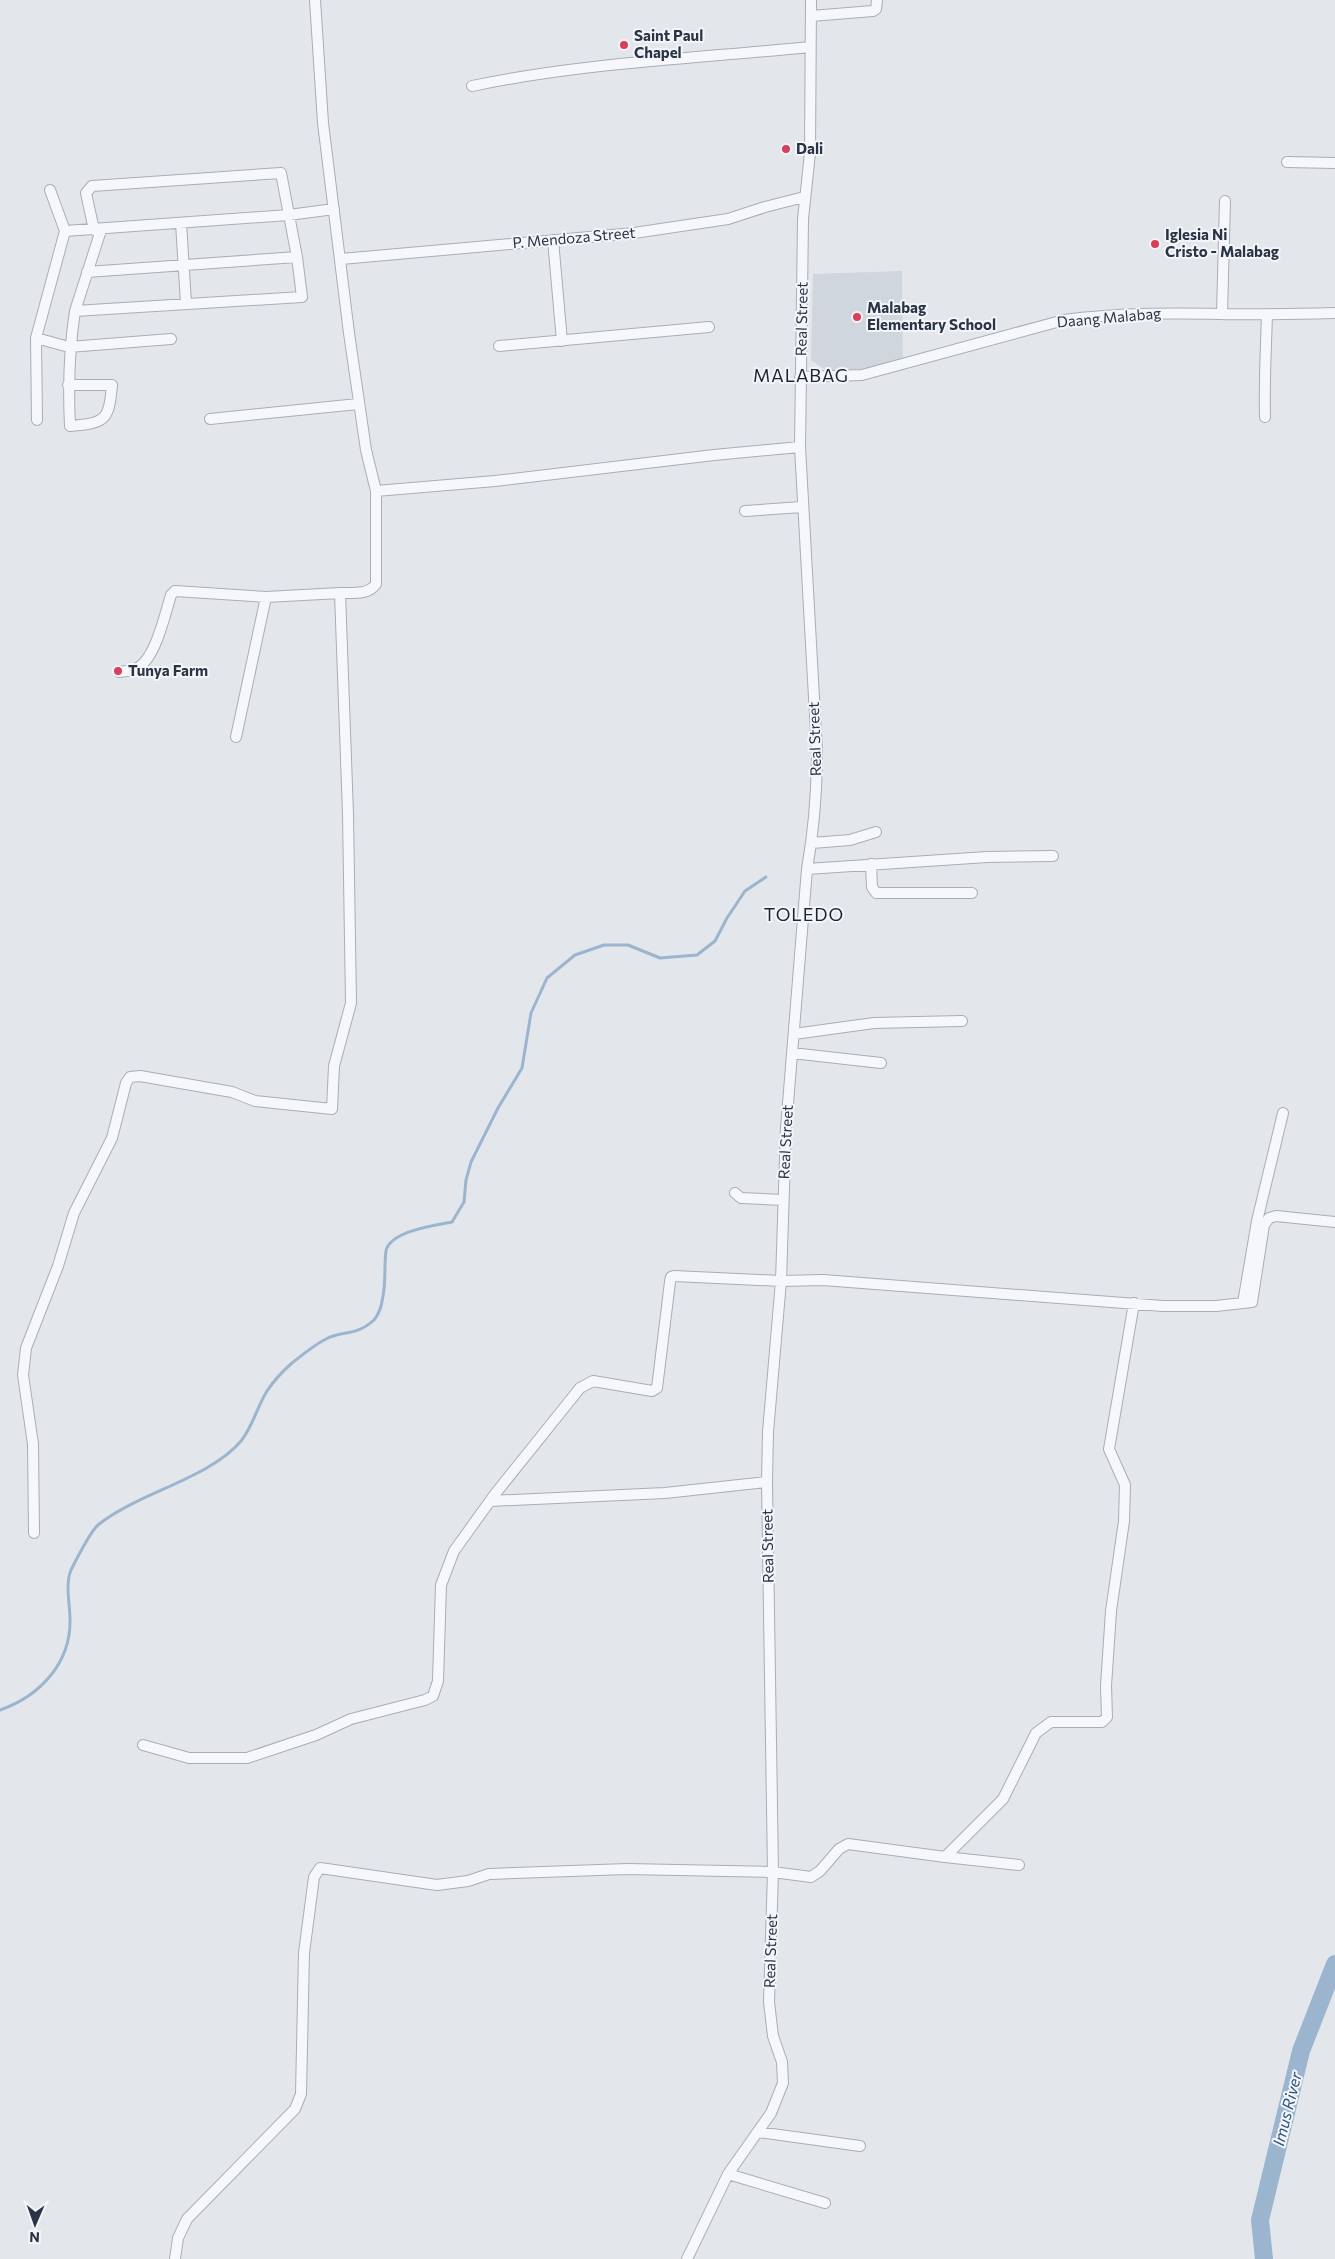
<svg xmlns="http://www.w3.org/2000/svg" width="1335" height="2259" font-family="Commissioner,sans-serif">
<rect width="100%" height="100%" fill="#e3e7ec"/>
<path fill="#d0d6de" d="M902,271L903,360L862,369L827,371L811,360L813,274Z"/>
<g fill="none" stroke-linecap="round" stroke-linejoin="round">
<path stroke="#9bb5cf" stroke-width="3" d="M0,1710C40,1696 71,1663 70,1619C70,1605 65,1584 71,1570C76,1560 90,1532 98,1525C137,1493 209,1479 241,1441C253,1426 257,1407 267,1391C273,1382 284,1370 292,1363C302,1355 314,1345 326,1339C343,1330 355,1337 374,1320C380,1313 382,1304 383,1296C386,1281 384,1265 386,1251C390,1231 436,1225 452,1222L464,1202L466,1180L471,1162L498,1108L522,1068L531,1013L547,978L575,955L604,945H628L660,958L697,955L715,941L727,918L745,891L766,877"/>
<path stroke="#9bb5cf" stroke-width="18" d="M1264,2259L1260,2220L1301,2051L1335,1964"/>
<defs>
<path id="minor" d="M811,16L873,11L876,9L877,0
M472,86C581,63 699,58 810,47
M1287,162L1335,163
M181,223L186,303
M94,230L86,193L92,186L281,173L297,257L302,297L75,311L101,230
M65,231L289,215L334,209
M553,240L562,341
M341,259L634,233L728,219L765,207L804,197
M87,272L297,257
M1222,314L1225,201
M36,338L69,347L171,339
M499,346L709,327
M800,377L862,375L1064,320C1116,313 1168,313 1220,314C1258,315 1297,314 1335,313
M68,385H112C109,421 105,423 70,426C68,386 69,350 75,311
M1265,417C1264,382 1266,348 1267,314
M210,419L358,404
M37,420L36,338L65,231L50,190
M376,491L495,481L714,455L800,447
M745,511L802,507
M119,672C124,671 131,671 135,669C155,662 165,614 171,595L175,591L266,597L340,593
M236,737L266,597
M812,843L850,840L876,832
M871,864L872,887L876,893H972
M807,869L987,857L1053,856
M794,1034L874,1023L962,1021
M792,1053L881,1063
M735,1193L741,1198L783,1200
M1243,1303L1257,1221L1283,1113
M490,1501L665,1493L767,1482
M34,1533L33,1444L23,1375L26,1348L58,1266L74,1213L112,1138L126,1083L130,1077L140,1076L232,1092L255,1101L332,1109L334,1066L351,1003L348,814L340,593C352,593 369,595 376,584V491L366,450L349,333L323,123L315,0
M143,1745L189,1758H247L316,1735L351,1719L425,1700L433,1696L438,1681L441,1585L454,1551L495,1494L580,1388L593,1381L652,1391L657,1388L670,1282L671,1277L674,1276L781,1281L823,1280L1163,1306H1216L1252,1302L1264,1225L1269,1218L1276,1216L1335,1222
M945,1857L1019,1865
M758,2132L860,2146
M728,2174L825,2203
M175,2259L178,2238L187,2219L295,2109L301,2094L304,1953L314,1877L320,1868L437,1885L468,1881L489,1874L627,1869L773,1872L811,1877L820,1871L839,1849L848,1844L945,1857L1003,1799L1036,1733L1051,1722H1102L1107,1717L1106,1686L1111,1611L1124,1521L1125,1485L1109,1449L1134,1303
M687,2259L728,2174L771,2113L783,2083L782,2062L773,2036L769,2002L773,1872L767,1482L768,1432L781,1281L786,1128L807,869C814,829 817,791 817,751L800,447L803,219L810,153L811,0"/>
</defs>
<use href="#minor" stroke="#a7aeb7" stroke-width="12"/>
<use href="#minor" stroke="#f6f7fa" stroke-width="10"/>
</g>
<g fill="#da3e59" stroke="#f3f5f9" stroke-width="2">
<circle cx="624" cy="45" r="5"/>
<circle cx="786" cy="149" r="5"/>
<circle cx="1155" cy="244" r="5"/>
<circle cx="857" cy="317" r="5"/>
<circle cx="118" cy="671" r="5"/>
</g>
<g text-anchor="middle" stroke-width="4" stroke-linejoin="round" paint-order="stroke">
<g font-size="15" font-weight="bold" fill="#293446" stroke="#f3f5f9" text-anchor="start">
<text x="634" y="41">Saint Paul<tspan x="634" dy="17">Chapel</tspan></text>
<text x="796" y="154">Dali</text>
<text x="1165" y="240">Iglesia Ni<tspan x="1165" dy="17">Cristo - Malabag</tspan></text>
<text x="867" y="313">Malabag<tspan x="867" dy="17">Elementary School</tspan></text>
<text x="128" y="676">Tunya Farm</text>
</g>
<g font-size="15" fill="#293446" stroke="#f3f5f9">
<text transform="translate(574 238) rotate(-5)" y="5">P. Mendoza Street</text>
<text transform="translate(1109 318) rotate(-5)" y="5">Daang Malabag</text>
<text transform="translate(802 319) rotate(-89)" y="5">Real Street</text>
<text transform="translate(815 739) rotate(-92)" y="5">Real Street</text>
<text transform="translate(786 1142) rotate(-87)" y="5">Real Street</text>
<text transform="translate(768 1546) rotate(-91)" y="5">Real Street</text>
<text transform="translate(771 1951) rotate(-88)" y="5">Real Street</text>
</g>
<g font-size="16" font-style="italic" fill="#2f547e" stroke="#f3f5f9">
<text transform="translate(1287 2109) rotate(-76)" y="6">Imus River</text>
</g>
<g font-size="18" letter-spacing="1" fill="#1b2537" stroke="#f3f5f9">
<text x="801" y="382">MALABAG</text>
<text x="804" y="921">TOLEDO</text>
</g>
</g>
<g transform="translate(35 2224) rotate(182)" stroke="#f3f5f9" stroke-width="4" paint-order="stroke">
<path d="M0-4L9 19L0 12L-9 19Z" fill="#293446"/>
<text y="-8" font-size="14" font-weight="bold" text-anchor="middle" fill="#293446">N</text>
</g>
</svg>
